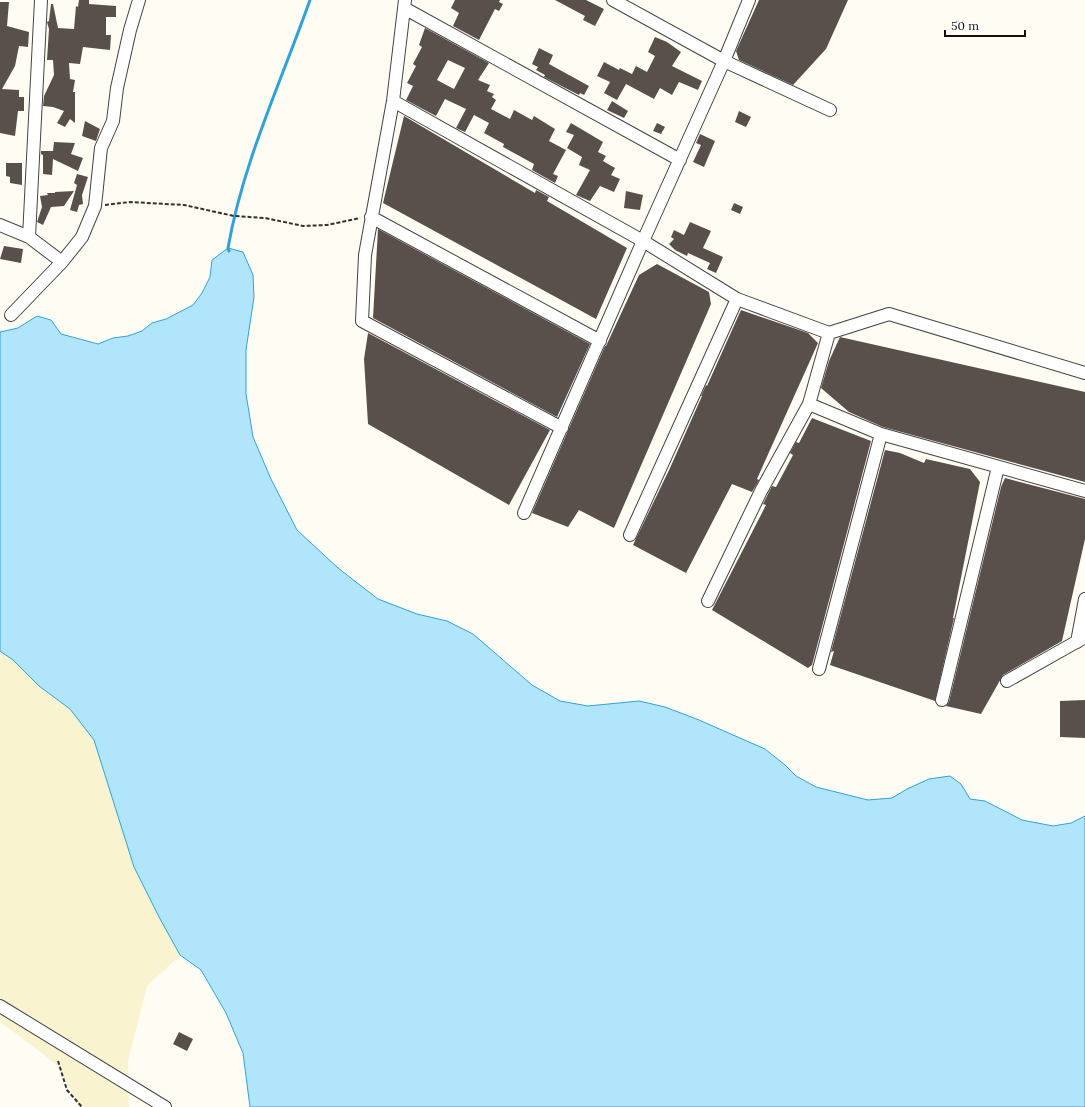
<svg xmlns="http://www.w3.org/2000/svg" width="1085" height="1107" font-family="Lora,serif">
<rect width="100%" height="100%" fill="#fffcf3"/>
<path fill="#f9f3cf" d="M0,651L13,660L39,686L70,709L94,740L134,867L159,917L180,955L147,986L128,1061L129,1107H81L78,1104L58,1066L25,1040L0,1022Z"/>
<path fill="#b1e5fc" stroke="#30a1dc" d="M228,248L243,252L253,275L254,297L246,350V394L253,437L271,479L297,530L338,568L378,599L417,614L447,621L473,634L532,685L560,701L588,706L639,701L665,707L699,720L765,749L785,765L796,776L816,787L868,800L892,798L907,789L929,779L950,776L961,784L970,799L985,801L1022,820L1053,826L1071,823L1085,816V1107H250L243,1053L226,1013L201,970L180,955L159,917L134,867L94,740L70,709L39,686L13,660L0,651V332L18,328L37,316L51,320L61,334L98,344L113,338L128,336L142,331L152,323L166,319L193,305L202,293L210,277L212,260Z"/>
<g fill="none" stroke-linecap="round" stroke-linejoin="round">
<path stroke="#30a1dc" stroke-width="3" d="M229,251L228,248C243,162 281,82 310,0"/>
</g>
<path fill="#5a504b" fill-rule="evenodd" d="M79,0H89V4L116,6V17H106V35H111L110,50L83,47L80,64L69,63L70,79L75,80L73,92H75V123L70,119L65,127L57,123L64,111L53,107L43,106L44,96L54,75L53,60H47L49,29L47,22L49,21L51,4H53L58,28L74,29L76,6L78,7Z
M455,0H500L499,2L503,4L499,11L495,9L479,40L453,26L459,13L451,8Z
M555,0H586L604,9L595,26L583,20L585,16Z
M759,0H848L826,49L793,85L739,60L736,51Z
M0,2H9L7,26L29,32L28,47L19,46L15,66L2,89L19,90V97H24V111H18L15,136L0,133Z
M425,28L489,63L478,80L490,85L487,91L494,94L492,97L496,100L491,109L510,119L514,110L532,120L534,116L555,129L549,141L566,150L553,174L558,176L555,183L532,170L534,164L503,147L504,144L484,133L489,123L474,115L465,132L456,128L466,109L445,99L436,116L406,100L413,86L407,83L416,66L413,64L422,47L419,45ZM448,60L465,68L454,89L437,80Z
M655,37L667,42L681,52L672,66L702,81L698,90L679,82L672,95L660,88L654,99L626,84L617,100L604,93L610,82L597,76L604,62L619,70L620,68L632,74L636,66L647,72L655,56L648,52Z
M539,48L553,55L549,64L589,86L584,95L580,93L579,95L544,77L545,75L536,70L538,67L532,64Z
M612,101L628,111L624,118L607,110Z
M739,111L751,117L746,127L735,122Z
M404,116L535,193L536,190L549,197L547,201L627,248L596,319L383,203Z
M85,121L100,129L96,141L82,136Z
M571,123L603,142L598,152L606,156L603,161L615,168L611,175L620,179L614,192L600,186L590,201L576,195L590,170L579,165L582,157L567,148L574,135L566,132Z
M657,123L665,127L661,134L653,131Z
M700,134L715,141L704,167L693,162L701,145L696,143Z
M54,142L75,143L71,154L83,158L78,171L53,159L52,175L43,174V155L41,154V151H53Z
M6,163H22V185L10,183V177L6,176Z
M77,174L88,177L82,195L83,204L79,205L77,212L70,210L77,185L74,183Z
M74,191L64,206L51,207L43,225L37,222L42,207L40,196L48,195L47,193H55V192Z
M626,191L643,195L640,210L624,208Z
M734,203L743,207L740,214L731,210Z
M690,222L711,231L703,248L723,257L716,273L707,269L710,263L688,253L687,256L675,250L669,244L674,239L671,237L674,230L684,235Z
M378,229L590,344L557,417L373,318Z
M4,246L23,249L21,263L0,259Z
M657,264L709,292L711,304L614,528L579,510L568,527L532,513L605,346H606L639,275Z
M741,310L808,333L818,343L757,479L759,480L752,492L732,484L686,573L633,545L670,468L702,396H701L706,385L707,386Z
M368,333L550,430L509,505L368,424L364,359Z
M840,337L1085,392V482L883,427L849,412L821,388L829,361Z
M812,418L871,441L812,665L808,668L712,610L766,505L763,504L772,486L776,487L793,455L790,453L796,442L799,443Z
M885,450L900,453L924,463L926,459L970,469L980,482L953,618H954L935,701L830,665L834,651L831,652Z
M1005,478L1085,499V539L1062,641L1003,675L981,714L946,706L949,702L1001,487Z
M1085,700V738L1060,737V701Z
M179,1032L193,1039L187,1051L173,1044Z"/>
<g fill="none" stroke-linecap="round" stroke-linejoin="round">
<defs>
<path id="minor" d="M405,0L393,101L365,255L362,321L562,428
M613,0L724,61L830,110
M404,8L680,160
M393,101L643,241L737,299L829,333L889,314L1085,373
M371,217L600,341
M0,225L29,237L62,262
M29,237L41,0
M11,315L62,262L82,237L95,206L101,148L113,121L117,88L130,30L139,0
M809,404L881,434L1085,491
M524,513L643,241L724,61L749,0
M630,535L737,299
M708,601L761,491L809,404L829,333
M1077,642L1085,599
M819,669L881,434
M1007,681L1085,637
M942,700L998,467
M0,1006L165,1107"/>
</defs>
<use href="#minor" stroke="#434343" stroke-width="14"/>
<path stroke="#323232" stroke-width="2" stroke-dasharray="4 2" stroke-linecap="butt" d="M105,205L130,202L184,205L234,216L265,218L303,226L327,225L360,218
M58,1061L67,1090L82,1107"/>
<use href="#minor" stroke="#fff" stroke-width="12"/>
</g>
<path d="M945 30v6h80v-6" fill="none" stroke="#101010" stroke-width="2"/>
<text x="951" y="30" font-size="12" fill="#101010" stroke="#ffffff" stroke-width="3" paint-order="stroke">50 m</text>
</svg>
